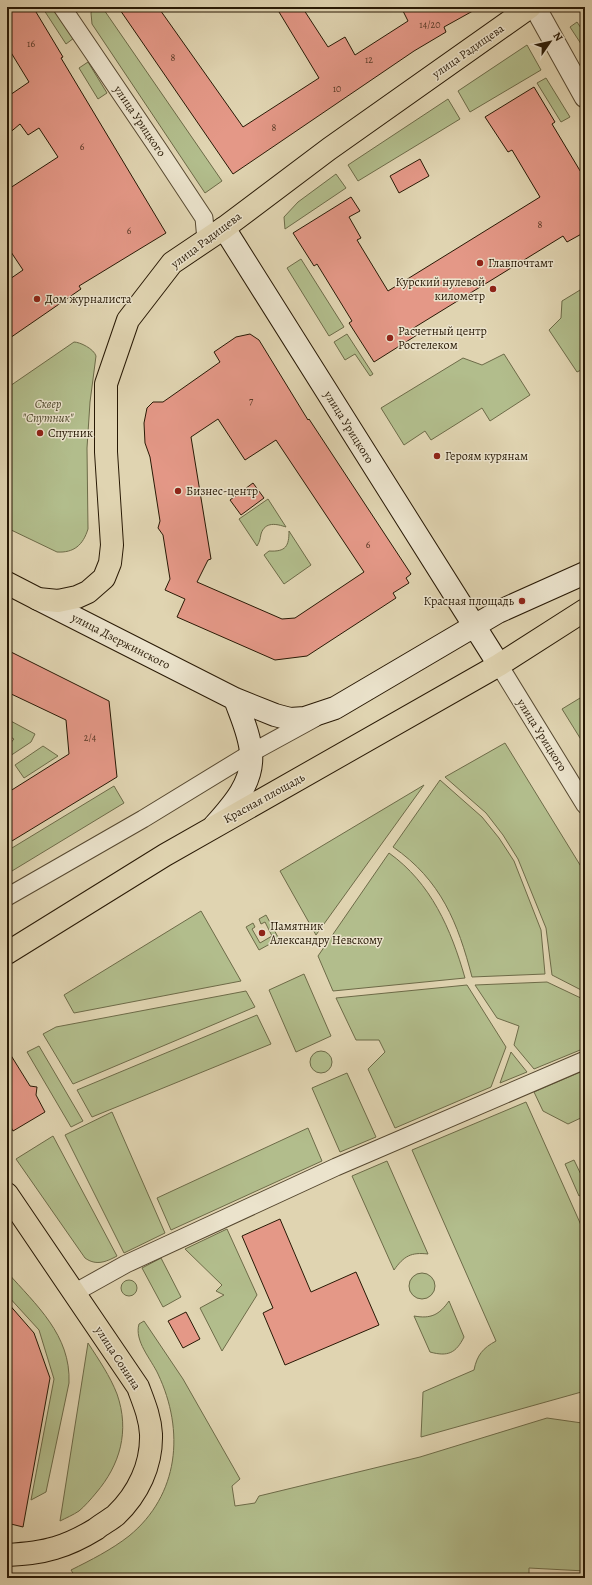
<svg xmlns="http://www.w3.org/2000/svg" width="592" height="1585" font-family="Alegreya,serif">
<rect width="100%" height="100%" fill="#e0d4b1"/>
<filter id="stains"><feTurbulence type="fractalNoise" baseFrequency=".005" numOctaves="4"/><feColorMatrix values="0 0 0 0 .2 0 0 0 0 .09 0 0 0 0 .02 0 0 0 .5 -.17"/></filter>
<radialGradient id="worn" r=".72"><stop offset=".6" stop-color="#630" stop-opacity="0"/><stop offset="1" stop-color="#630" stop-opacity=".3"/></radialGradient>
<path fill="#b2bd8c" stroke="#6d6b48" d="M42,7H55L74,38L66,44Z
M93,7H102L222,181L205,193L92,24L91,13Z
M577,22L585,34V50L570,27Z
M527,45L541,70L470,112L458,91Z
M88,62L107,93L98,99L79,68Z
M546,78L570,117L561,122L537,83Z
M448,99L460,119L358,181L348,165Z
M336,174L346,188L285,229L284,217L298,202Z
M301,259L344,327L329,336L287,268Z
M585,287V368L577,372L549,330L561,318L562,301Z
M347,334L373,374L370,376L355,354L345,360L334,342Z
M74,342C80,342 94,349 96,356L90,402L87,448L88,529C83,545 74,553 57,552L7,528V388Z
M504,354L530,395L490,421L482,408L431,440L425,431L404,445L381,408L463,358L482,365Z
M268,499L286,527C277,524 265,521 261,534C260,539 260,541 257,546L239,519Z
M289,531L311,565L284,584L264,555L269,551C286,552 289,546 289,531Z
M585,695V746L562,709Z
M7,719L35,734L31,742L7,758V747L14,739L7,735Z
M505,743L585,873V992L552,975L546,928L518,859L503,835L486,813L445,777Z
M43,746L58,756L24,778L15,765Z
M440,780L482,817L499,838L514,861L541,930L545,974L472,977C458,923 441,880 393,847Z
M424,785L316,935L280,871Z
M114,786L124,803L7,874V851Z
M389,853C431,883 451,929 465,978L333,991L318,956Z
M201,911L241,981L74,1013L64,995Z
M266,915L279,939L259,950L246,927L253,923L255,927L252,929L260,943L272,936L265,922L261,924L259,919Z
M304,974L331,1036L296,1052L269,990Z
M547,982L585,1000V1048L534,1069L514,1045L519,1026L497,1018L475,985Z
M467,985L506,1047L491,1087L395,1128L368,1069L385,1052L379,1040H356L336,998Z
M246,991L255,1007L73,1084L43,1034L56,1027Z
M257,1015L271,1044L92,1117L77,1090Z
M39,1046L83,1121L71,1127L27,1052Z
M310 1062a11 11 0 1 1 22 0a11 11 0 1 1-22 0Z
M511,1052L527,1072L500,1083Z
M585,1070V1116L568,1124L543,1111L534,1092Z
M347,1073L376,1137L340,1152L312,1088Z
M526,1102L585,1234V1391L421,1437L423,1392L474,1370C477,1355 483,1348 496,1341L412,1150Z
M112,1112L165,1233L124,1253L65,1135Z
M308,1128L322,1161L171,1230L157,1198Z
M53,1136L117,1256C106,1262 96,1266 85,1258L16,1159Z
M574,1160L585,1183V1193L579,1196L565,1164Z
M387,1161L428,1254C411,1252 404,1256 394,1270L352,1176Z
M227,1229L257,1295L222,1351L200,1308L224,1295L216,1291L222,1285L185,1249Z
M161,1258L181,1297L163,1307L142,1268Z
M7,1272C36,1305 71,1335 69,1383L46,1492L31,1500L54,1379L39,1330L7,1295Z
M409 1286a13 13 0 1 1 26 0a13 13 0 1 1-26 0Z
M121 1288a8 8 0 1 1 16 0a8 8 0 1 1-16 0Z
M449,1301L464,1337C456,1353 448,1357 430,1352L414,1316C431,1319 439,1315 449,1301Z
M144,1321L183,1379L240,1479L232,1486L235,1506L255,1503L259,1496L420,1457L547,1418L582,1423L585,1460V1571L529,1568V1578H76L71,1570C91,1560 111,1550 129,1536C179,1495 185,1431 158,1374C151,1359 134,1341 139,1324Z
M88,1343C99,1360 110,1376 117,1394C130,1431 120,1465 96,1493C91,1499 85,1506 79,1511C73,1515 66,1518 60,1521Z"/>
<path fill="#e49887" stroke="#281905" fill-rule="evenodd" d="M7,7H33L63,57L61,58L166,233L79,286L81,289L7,340V281L23,270L7,246V190L58,157L39,128L28,135L20,124L7,135V97L29,82L7,46Z
M118,7H158L243,127L319,78L276,7H302L328,47L345,37L355,55L408,21L401,7H480L444,27L446,32L414,51L233,174Z
M534,87L555,122L552,124L585,179V232L567,242L563,236L412,329L417,335L374,362L349,323L352,321L317,264L314,266L293,233L351,197L360,211L349,217L361,238L357,240L388,291L540,197L512,150L508,152L485,117Z
M420,159L429,176L399,193L390,176Z
M250,334L259,340L308,420L309,419L411,574L406,578L409,583L393,593L396,598L307,656L275,660L177,617L185,599L165,590L170,579L163,535L158,528L160,521L150,457L145,443L144,423L147,408L153,402H163L173,395L220,362L214,352L236,337ZM218,419L245,460L276,440L364,572L295,618L282,619L197,582L208,560L211,559L191,437Z
M253,483L264,498L241,515L230,500Z
M7,650L109,701L117,777L7,844V793L69,754L66,720L7,692Z
M7,1049L30,1086L37,1087L36,1095L45,1112L13,1131L7,1120Z
M280,1219L311,1292L356,1272L379,1325L285,1365L263,1313L273,1308L242,1236Z
M7,1302L34,1333L50,1378L23,1527L7,1523Z
M186,1312L200,1339L183,1348L168,1321Z"/>
<g fill="none" stroke-linecap="round" stroke-linejoin="round">
<defs>
<path id="minor" d="M62,7L159,150L204,218L206,240
M499,665L585,805
M7,897L143,819L251,753L315,718
M74,1293L126,1264L336,1167L585,1060"/>
<path id="tertiary" d="M535,7L585,97"/>
<path id="secondary" d="M224,228L499,665
M38,599L235,699L275,715L290,719L305,718L335,708L498,612L585,573
M214,826C232,806 254,782 251,753C250,735 241,716 235,699"/>
<path id="primary" d="M7,583L38,599L58,601L77,597L88,592L104,578L110,563L112,545L106,452V384L128,320L172,263L224,228L329,149L530,7
M7,953L165,855L499,665L585,610
M7,1194L138,1387C144,1403 150,1417 151,1434C152,1465 138,1494 116,1515C110,1520 102,1524 96,1529C83,1537 69,1544 55,1548C39,1553 23,1554 7,1555"/>
</defs>
<use href="#minor" stroke="#564830" stroke-width="19"/>
<use href="#tertiary" stroke="#564830" stroke-width="23"/>
<use href="#secondary" stroke="#281905" stroke-width="24"/>
<use href="#primary" stroke="#281905" stroke-width="24"/>
<use href="#minor" stroke="#ebe3cc" stroke-width="17"/>
<use href="#tertiary" stroke="#ebe3cc" stroke-width="21"/>
<use href="#secondary" stroke="#ebe3cc" stroke-width="22"/>
<use href="#primary" stroke="#e0d4b1" stroke-width="22"/>
</g>
<g fill="#8f2418" stroke="#ebe3cc" stroke-width="1.5">
<circle cx="480" cy="263" r="4"/>
<circle cx="493" cy="289" r="4"/>
<circle cx="37" cy="299" r="4"/>
<circle cx="390" cy="338" r="4"/>
<circle cx="40" cy="433" r="4"/>
<circle cx="437" cy="456" r="4"/>
<circle cx="178" cy="491" r="4"/>
<circle cx="522" cy="601" r="4"/>
<circle cx="262" cy="933" r="4"/>
</g>
<g text-anchor="middle" stroke-width="3" stroke-linejoin="round" paint-order="stroke">
<g font-size="10" fill="#573926">
<text x="430" y="28">14/20</text>
<text x="31" y="47">16</text>
<text x="173" y="61">8</text>
<text x="369" y="63">12</text>
<text x="337" y="92">10</text>
<text x="274" y="131">8</text>
<text x="82" y="150">6</text>
<text x="540" y="228">8</text>
<text x="129" y="234">6</text>
<text x="251" y="404">7</text>
<text x="368" y="548">6</text>
<text x="90" y="741">2/4</text>
</g>
<g font-size="12" fill="#281905" stroke="#ebe3cc">
<text transform="translate(468 51) rotate(-35)" y="4">улица Радищева</text>
<text transform="translate(140 121) rotate(56)" y="4">улица Урицкого</text>
<text transform="translate(206 240) rotate(-37)" y="4">улица Радищева</text>
<text transform="translate(349 427) rotate(58)" y="4">улица Урицкого</text>
<text transform="translate(121 641) rotate(27)" y="4">улица Дзержинского</text>
<text transform="translate(542 735) rotate(58)" y="4">улица Урицкого</text>
<text transform="translate(264 798) rotate(-29)" y="4">Красная площадь</text>
<text transform="translate(118 1358) rotate(57)" y="4">улица Сонина</text>
</g>
<g font-size="12" fill="#281905" stroke="#ebe3cc" text-anchor="start">
<text x="488" y="267">Главпочтамт</text>
<text x="485" y="286" text-anchor="end">Курский нулевой<tspan x="485" dy="14">километр</tspan></text>
<text x="45" y="303">Дом журналиста</text>
<text x="398" y="335">Расчетный центр<tspan x="398" dy="14">Ростелеком</tspan></text>
<text x="48" y="437">Спутник</text>
<text x="445" y="460">Героям курянам</text>
<text x="186" y="495">Бизнес-центр</text>
<text x="514" y="605" text-anchor="end">Красная площадь</text>
<text x="270" y="930">Памятник<tspan x="270" dy="14">Александру Невскому</tspan></text>
</g>
<g font-size="12" font-style="italic" fill="#514a2e" stroke="#ebe3cc">
<text x="48" y="408">Сквер<tspan x="48" dy="14">"Спутник"</tspan></text>
</g>
</g>
<rect width="592" height="1585" fill="none" stroke="#e0d4b1" stroke-width="24"/>
<rect x="8" y="8" width="576" height="1569" fill="none" stroke="#281905" stroke-width="2"/>
<rect x="12" y="12" width="568" height="1561" fill="none" stroke="#281905"/>
<g transform="translate(550 42) rotate(56)" stroke="#ebe3cc" stroke-width="3" paint-order="stroke">
<path d="M0-3L7 15L0 10L-7 15Z" fill="#281905"/>
<text y="-6" font-size="11" font-weight="bold" text-anchor="middle" fill="#281905">N</text>
</g>
<rect width="100%" height="100%" filter="url(#stains)"/>
<rect width="100%" height="100%" fill="url(#worn)"/>
</svg>
